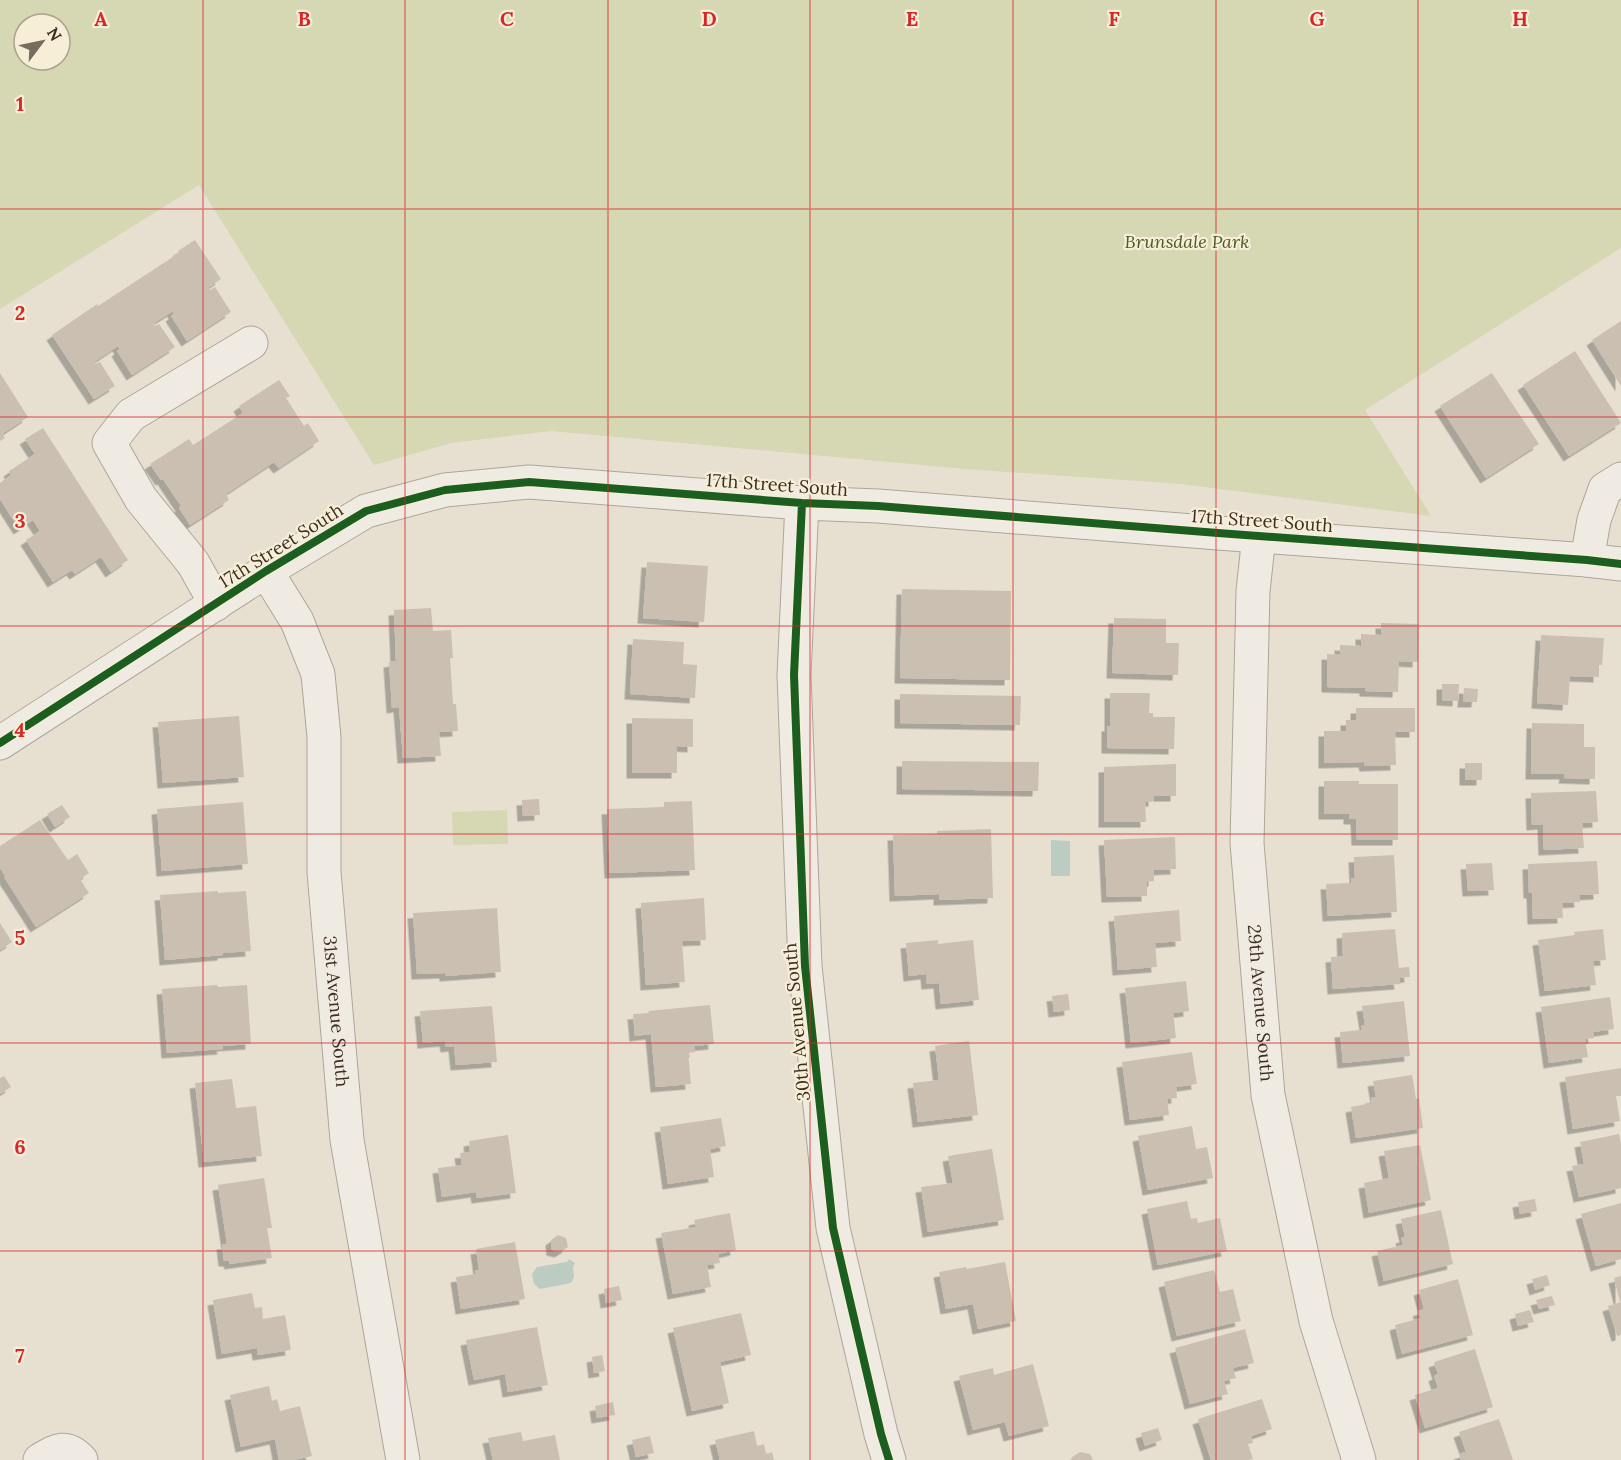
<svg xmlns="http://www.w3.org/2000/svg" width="1621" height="1460" font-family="Lora,serif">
<defs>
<filter id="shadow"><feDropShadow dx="-5.5" dy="5.5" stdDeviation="0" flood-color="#0004"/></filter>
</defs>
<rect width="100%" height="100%" fill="#e7e0d1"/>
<path fill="#d6d7b3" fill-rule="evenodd" d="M0,0H1621V248L1365,410L1431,516L1181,484L965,469L551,431L451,443L374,465L199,185L0,309ZM24,24H60V60H24Z
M507,810L508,844L453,845L452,812Z"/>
<path fill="#bcccc2" d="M1051,840L1070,841V876H1051Z
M569,1259L575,1263L573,1267L574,1277L571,1283L540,1289L534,1284L532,1274L537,1267L567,1262Z"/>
<path fill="#cbbfb2" filter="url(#shadow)" d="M195,240L221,279L208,288L210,290L215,287L231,312L187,341L171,316L174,314L173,311L154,323L155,326L159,324L175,347L132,375L117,351L120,349L118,346L94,362L95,364L100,362L115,386L94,399L52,335L97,304L98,306L179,253L178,251Z
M1621,321V386L1592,340Z
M1575,351L1621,423L1569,456L1523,385Z
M0,373L28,417L2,434L5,438L0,441Z
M1492,373L1539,444L1486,478L1440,406Z
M279,380L290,396L286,398L304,426L308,423L319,441L279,468L274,462L226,494L229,500L190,525L179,508L181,506L163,479L161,480L150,464L189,439L193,445L243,413L239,406Z
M43,428L128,560L111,572L101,557L75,574L72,570L53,582L26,540L40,531L33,520L19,529L0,499V483L11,475L9,471L35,454L25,439Z
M647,562L708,566L704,622L643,618Z
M902,589L1011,591L1010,680L900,678Z
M431,608L433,631L451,630L453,658H450L453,704H456L458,731L439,732L441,756L403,758L399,707L392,708L389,662L396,661L394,610Z
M1114,618L1166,619V643H1179L1178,675L1112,673Z
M1381,623L1419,624L1418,662L1399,661L1398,692L1365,691V688L1327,687V654L1340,655V645L1361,646V634L1381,635Z
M1541,635L1604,638L1602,665H1599V677L1570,676L1568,705L1537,703Z
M633,639L684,642L683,664L697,665L695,698L630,694Z
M1442,684H1459L1458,701L1442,700Z
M1464,688L1478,689L1477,702H1463Z
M1110,693H1150L1149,713H1153V717H1175L1174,749L1107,748V726H1110Z
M900,694L1021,696L1020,725L900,723Z
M1356,708H1415V732H1395L1396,765L1365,766L1364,762L1324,763V731H1346V720H1356Z
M239,716L244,777L163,783L158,722Z
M632,718L693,719V747L677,746V773H632Z
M1532,723L1584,724V747H1595V779L1564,778L1565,774H1531Z
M902,761L1039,762L1038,791L902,789Z
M1465,763H1482V780H1465Z
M1176,764V796H1154V801L1145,802L1146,822H1104V767Z
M1324,781H1359V784H1398V840H1357L1356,819H1349V814H1324Z
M1596,791L1598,822L1582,823L1584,848L1544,850L1543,824L1532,825L1531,793Z
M539,799L540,815L523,816L522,800Z
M692,801L695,870L610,873L607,809L664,807V802Z
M243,802L248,864L162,871L157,809Z
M62,805L70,817L55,827L47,814Z
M40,820L68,860L77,854L89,873L80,879L89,893L36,927L4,877H6L0,868V846Z
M991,829L993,898L939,900V894L895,896L893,835L937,834V831Z
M1175,837L1176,869L1154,870V881L1147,882V896L1107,897L1104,840Z
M1394,855L1397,912L1328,916L1326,884L1351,883V878H1355L1354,857Z
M1597,861L1599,894L1579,895L1580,902L1562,903L1563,918L1533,919L1532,893H1529L1528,864Z
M1492,863L1494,890L1468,891L1466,864Z
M218,891V893L246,891L251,951L223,953V955L165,960L160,895Z
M704,898L706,940L682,941L685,982L646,985L641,903Z
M497,908L501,972L445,976V973L417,974L413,913Z
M1179,910L1181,941L1155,943L1157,967L1118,970L1114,916Z
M0,923L12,942L0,950Z
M1395,929L1399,968L1409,967L1410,977L1399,978L1400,984L1333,989L1331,957L1343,956L1342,933Z
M1603,929L1606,960L1593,961L1596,985L1545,991L1538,940L1575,935L1574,932Z
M938,940V944L973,940L979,1000L941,1004L939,983L927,984L926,974L909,976L906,943Z
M1186,981L1189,1011L1173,1013L1176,1038L1131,1043L1125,988Z
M217,985L218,987L247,985L251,1044L222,1046L223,1049L167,1053L162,989Z
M1068,994L1070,1010L1054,1012L1052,996Z
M1610,997L1614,1029L1593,1032L1594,1038L1585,1039L1588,1057L1549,1063L1541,1007Z
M1404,1001L1410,1056L1343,1063L1340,1032L1361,1030V1026L1365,1025L1362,1006Z
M710,1005L714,1044L694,1046L695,1052L688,1053L691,1084L656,1087L651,1034L635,1036L633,1014L649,1013L648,1011Z
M492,1006L497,1062L456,1065L454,1046L446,1047L445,1041L423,1043L420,1011Z
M969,1041L978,1115L918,1122L913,1083L939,1080L935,1046Z
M1192,1052L1197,1084L1176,1087L1177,1098L1167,1099L1169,1115L1130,1120L1122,1062Z
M1621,1068V1096H1616L1620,1121L1573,1129L1565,1077Z
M1412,1075L1416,1099L1419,1098L1423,1128L1356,1138L1351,1107L1371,1103V1098L1376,1097L1373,1081Z
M4,1076L11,1087L0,1094V1078Z
M232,1079L236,1108L256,1106L262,1156L204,1162L195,1083Z
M721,1118L726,1146L710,1149L714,1177L668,1184L660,1127Z
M1192,1126L1196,1149L1207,1147L1213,1178L1148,1190L1138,1136Z
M1619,1134L1621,1144V1188L1579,1197L1572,1166L1584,1164L1580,1142Z
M508,1135L516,1193L477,1198L476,1192L442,1197L438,1168L462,1165L460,1153L470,1152L469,1141Z
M1420,1145L1431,1200L1369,1213L1364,1183L1389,1178L1384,1151Z
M992,1149L1004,1220L928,1232L921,1187L953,1183L948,1156Z
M264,1178L272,1228H267L272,1258L230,1264L229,1261H224L222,1244H227L218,1185Z
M1535,1199L1537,1211L1520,1214L1518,1202Z
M1187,1201L1191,1219L1197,1218L1198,1223L1220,1218L1227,1251L1158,1265L1147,1209Z
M1621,1203V1259L1596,1266L1581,1214Z
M1441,1210L1453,1264L1384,1281L1377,1251L1403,1245L1401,1238L1405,1237L1401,1219Z
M730,1213L736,1250L718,1254L720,1263L707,1265L711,1287L673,1294L661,1233L696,1227L694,1220Z
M558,1235L566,1238L568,1247L560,1252L552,1250L551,1240Z
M515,1242L525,1299L461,1309L456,1277L475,1274V1270H479L476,1249Z
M1005,1262L1016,1321L978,1329L973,1304L946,1309L939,1272L966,1267L967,1269Z
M1214,1270L1220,1292L1233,1289L1241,1321L1177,1336L1164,1282Z
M1547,1275L1550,1285L1535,1290L1532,1279Z
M1621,1276V1301L1620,1302L1614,1278Z
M1458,1279L1473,1335L1402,1354L1395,1325L1421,1318L1418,1311L1424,1309L1419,1290Z
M619,1286L622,1300L606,1303L604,1289Z
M252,1293L255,1308L262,1307L263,1319L285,1315L291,1350L258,1355L257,1348L222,1354L213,1300Z
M1552,1296L1555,1305L1539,1309L1536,1300Z
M1621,1302V1335L1617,1336L1608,1306Z
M1530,1310L1534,1322L1518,1326L1515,1314Z
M741,1313L751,1355L720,1362L729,1403L692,1411L673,1328Z
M537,1327L548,1385L508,1392L505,1374L474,1380L466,1340Z
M1245,1329L1254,1363L1233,1368L1236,1378L1224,1381L1228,1394L1190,1404L1175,1348Z
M1475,1349L1493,1407L1425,1428L1415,1395L1438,1388L1434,1376L1438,1374L1434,1362Z
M602,1355L605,1371L594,1373L592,1357Z
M1033,1364L1049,1426L1009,1436L1005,1422L973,1430L959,1376L993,1368L994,1375Z
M269,1386L272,1401L277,1399L280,1411L300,1406L312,1456L294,1460H279L275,1439L241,1447L230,1395Z
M1262,1399L1272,1429L1251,1436L1253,1443L1248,1444L1253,1459L1248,1460H1211L1198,1419Z
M613,1402L615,1415L597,1418L595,1406Z
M1499,1419L1513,1460H1461L1459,1454L1466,1452L1459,1432Z
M1158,1428L1162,1440L1145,1446L1141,1433Z
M754,1431L757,1446L764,1444L766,1454L772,1452L774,1460H720L715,1440Z
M521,1432L523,1441L555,1435L560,1460H493L488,1438Z
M650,1436L654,1453L636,1457L632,1440Z
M1080,1452L1090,1454L1093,1460H1071L1072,1457Z"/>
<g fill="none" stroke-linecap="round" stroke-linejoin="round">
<defs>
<g id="minor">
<path d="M802,503L794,675L805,966L833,1228L881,1434L889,1460"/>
<path id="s1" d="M1259,536L1253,591L1247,843L1268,1095L1316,1321L1359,1460"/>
<path d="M1587,560L1594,520L1605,489L1621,479"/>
<path id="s2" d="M266,571L297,621L318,674L324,737V872L347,1140L403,1460"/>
<path d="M216,604L193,563L141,499L109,443L131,415L251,343"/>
<path d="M0,743L266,571L366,511L445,490L529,482L802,503L878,506L1218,533L1587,560L1621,564"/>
<path d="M40,1460C57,1450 66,1444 81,1460"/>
</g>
</defs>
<use href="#minor" stroke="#ada599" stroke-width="35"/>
<use href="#minor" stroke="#efebe3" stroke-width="33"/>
<defs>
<path id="cycleway" d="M802,503L794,675L805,966L833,1228L881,1434L889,1460
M0,743L266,571L366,511L445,490L529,482L802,503L878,506L1218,533L1587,560L1621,564"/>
</defs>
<use href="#cycleway" stroke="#f7eed8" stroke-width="11"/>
<use href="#cycleway" stroke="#1b5e20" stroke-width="8"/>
</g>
<path fill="none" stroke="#d62828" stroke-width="1.5" stroke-opacity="0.55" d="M203,0V1460M405,0V1460M608,0V1460M810,0V1460M1013,0V1460M1216,0V1460M1418,0V1460M0,209H1621M0,417H1621M0,626H1621M0,834H1621M0,1043H1621M0,1251H1621"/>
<g text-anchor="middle" stroke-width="4.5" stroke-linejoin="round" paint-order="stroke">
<g font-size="18" font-style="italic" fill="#4d5a26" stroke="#f7eed8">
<text x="1187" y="248">Brunsdale Park</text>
</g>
<g font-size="18" fill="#3d2e20" stroke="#f7eed8">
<text transform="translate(777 485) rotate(4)" y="6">17th Street South</text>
<text transform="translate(1262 521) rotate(4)" y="6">17th Street South</text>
<text transform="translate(281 546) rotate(-32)" y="6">17th Street South</text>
<text dy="6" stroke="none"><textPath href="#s1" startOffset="468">29th Avenue South</textPath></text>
<text dy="6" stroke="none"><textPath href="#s2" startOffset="454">31st Avenue South</textPath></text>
<text transform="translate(797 1022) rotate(-95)" y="6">30th Avenue South</text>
</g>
</g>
<g font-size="20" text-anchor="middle" font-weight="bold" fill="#d62828" stroke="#f7eed8" stroke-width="4.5" stroke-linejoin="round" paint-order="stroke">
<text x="101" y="26">A</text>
<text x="304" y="26">B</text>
<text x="507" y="26">C</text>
<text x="709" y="26">D</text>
<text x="912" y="26">E</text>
<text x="1114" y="26">F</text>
<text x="1317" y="26">G</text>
<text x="1520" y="26">H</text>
<text x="20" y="111">1</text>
<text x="20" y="320">2</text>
<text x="20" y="528">3</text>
<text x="20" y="737">4</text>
<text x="20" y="945">5</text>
<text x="20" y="1154">6</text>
<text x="20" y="1363">7</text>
</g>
<g transform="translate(42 42) rotate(58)"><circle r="28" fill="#f7eed8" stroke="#ada18e" stroke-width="1.5"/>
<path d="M0-4.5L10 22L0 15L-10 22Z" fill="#786c5e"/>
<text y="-9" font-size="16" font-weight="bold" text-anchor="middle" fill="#3d2e20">N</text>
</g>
</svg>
